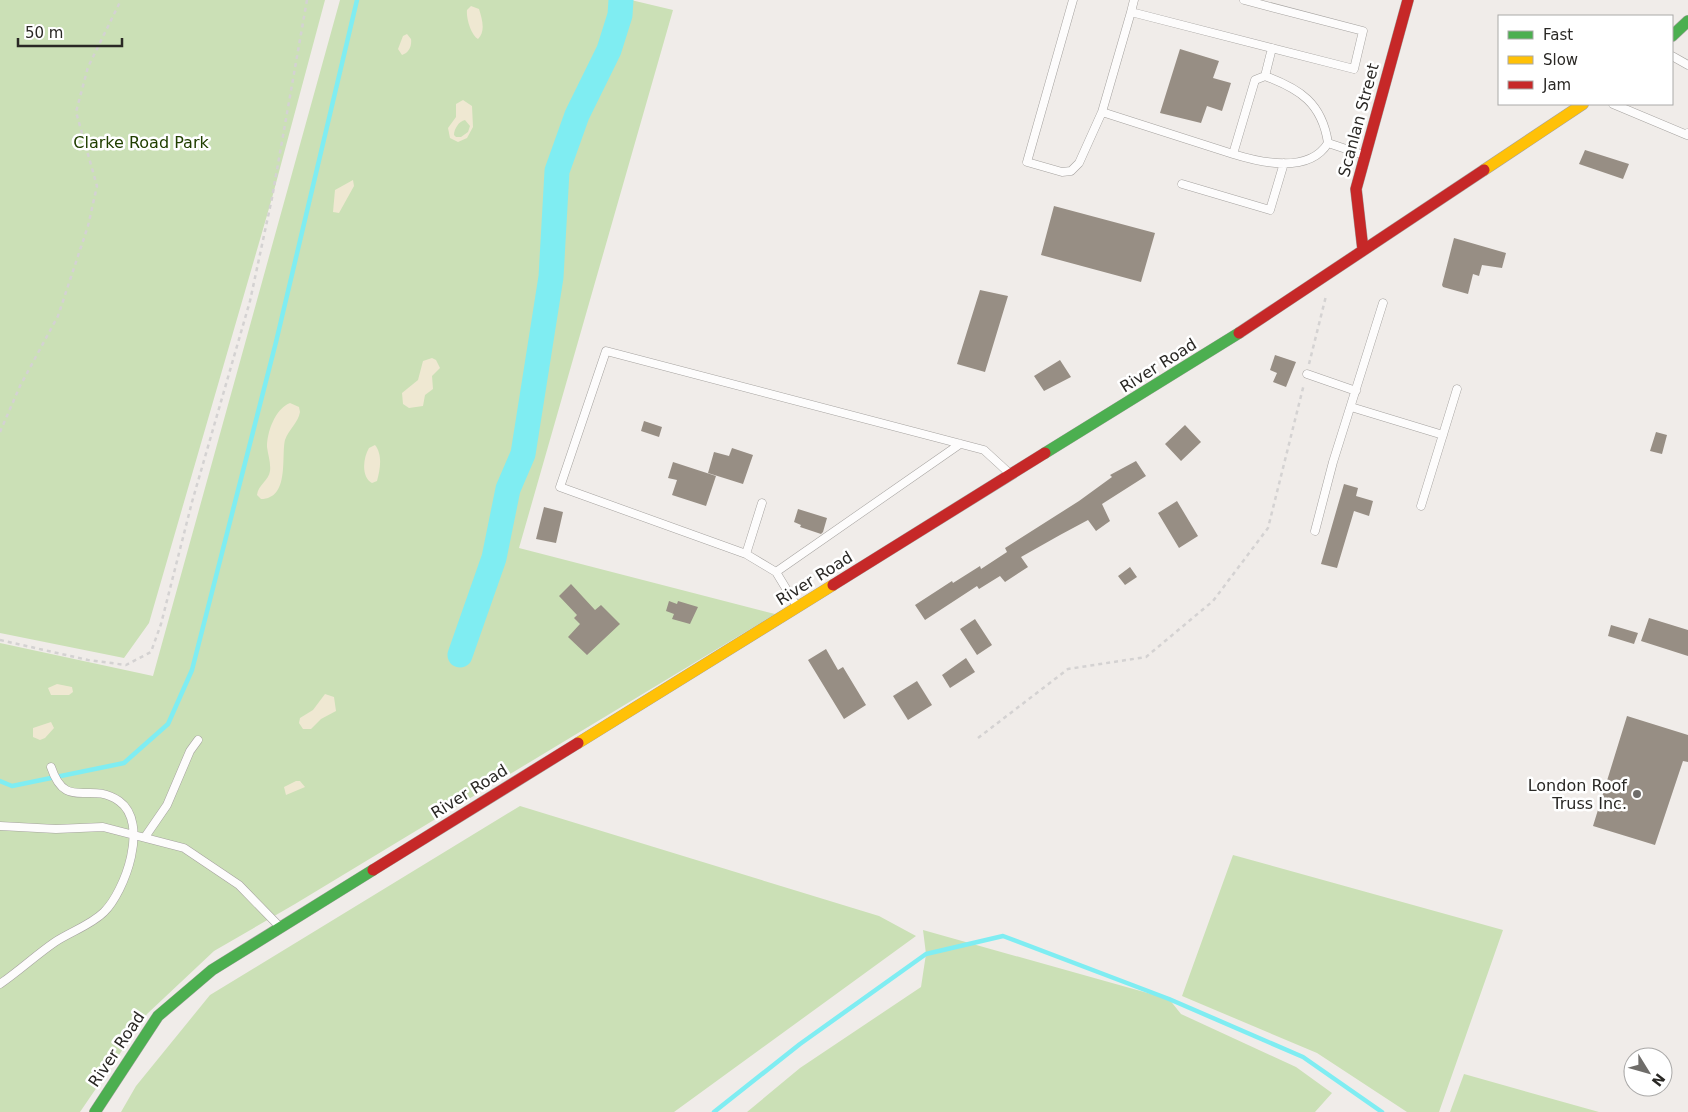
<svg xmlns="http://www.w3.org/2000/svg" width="1688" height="1112" font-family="'DejaVu Sans',sans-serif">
<rect width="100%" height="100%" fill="#f0ece9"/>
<path fill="#cbe0b6" d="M0,0H325L272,198L149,623L124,658L0,633Z
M340,0H631L673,10L519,548L775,614L295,904L214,951L147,1014L80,1112H0V643L153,676Z
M520,806L879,916L916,936L674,1112H121L136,1086L210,995Z
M1233,855L1503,930L1439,1112H1407L1317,1053L1182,996Z
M923,930L1169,999L1181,1014L1296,1067L1332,1093L1315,1112H747L800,1068L921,987L926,954Z
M1464,1074L1599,1112H1450Z"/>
<path fill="#efe8d2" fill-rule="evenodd" d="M471,6L479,9C482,19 486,31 478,39C471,35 466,18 467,10Z
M407,34L411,39C412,46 409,53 402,55L398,49L403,36Z
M463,100L472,106L473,127L467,138L458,142L450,138L448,128L456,117V104ZM465,120L470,126L468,132L461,137H456L454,135C454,129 459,121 465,120Z
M353,180L354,186L339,213L333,212L335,190Z
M432,358L436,360L440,368L432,376L433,389L425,395L423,406L409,408L403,404L402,393L418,380L423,361Z
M290,403L299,407L300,412C298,423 289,429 285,440C281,456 290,499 261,499L257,495C258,485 269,480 270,471C271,463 268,455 267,447C267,432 275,409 290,403Z
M375,445C383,455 380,470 377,481L372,483C361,477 363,458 369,448Z
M57,684L72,687L73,692L69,695H51L48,688Z
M325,694L334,697L336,711L321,719L311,729H303L299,723L300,718L313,710Z
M51,722L54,728L45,738L40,740L33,737V728Z
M296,781H300L305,787L286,795L284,787Z"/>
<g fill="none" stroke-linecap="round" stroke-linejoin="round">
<path stroke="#7fedf2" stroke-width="4.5" d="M0,781L12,786L124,763L168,724L192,670L276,342L357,0
M714,1112L800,1044L926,954L1003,936L1169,999L1303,1057L1382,1112"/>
<path stroke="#7fedf2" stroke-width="25" d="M460,655L494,558L508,489L523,454L551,277L557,171L577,115L609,50L620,15L621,0"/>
</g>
<path fill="#978e84" d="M1180,49L1219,61L1213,78L1231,83L1222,111L1207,106L1201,123L1160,113Z
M1585,150L1629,164L1623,179L1579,164Z
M1054,206L1155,233L1141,282L1041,255Z
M1454,238L1506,253L1502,268L1482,265L1479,276L1473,274L1468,294L1443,287L1442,285Z
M980,290L1008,296L985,372L957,364Z
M1275,355L1296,362L1286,387L1273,382L1277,373L1270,370Z
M1060,360L1071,377L1044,391L1034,376Z
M644,421L662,427L659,437L641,431Z
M1185,425L1201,442L1181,461L1165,444Z
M1656,432L1667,435L1662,454L1650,451Z
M732,448L753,455L743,484L708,473L714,452L729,456Z
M1136,461L1146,476L1102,504L1110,521L1096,531L1088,520L1060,535L1021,557L1028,567L1005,582L1000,576L979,589L977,586L925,620L915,605L952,581L953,583L980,566L981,569L1007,552L1005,548L1079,501L1112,477L1110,475Z
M673,462L716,476L706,506L672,495L677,480L668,478Z
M1344,484L1358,488L1356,496L1373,501L1369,516L1354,511L1337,568L1321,564Z
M1177,501L1198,536L1179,548L1158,513Z
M544,507L563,512L556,543L536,539Z
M798,509L827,518L823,532L821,534L800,527L801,525L794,522Z
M1130,567L1137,577L1125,585L1118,576Z
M571,584L595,610L601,605L620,624L587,655L568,637L580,624L574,618L577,615L559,596Z
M669,601L677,604L678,601L698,607L690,624L672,619L674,614L666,611Z
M1649,618L1688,630V656L1641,641Z
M975,619L992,645L977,655L960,629Z
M1611,625L1638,633L1634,644L1608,636Z
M826,649L838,670L843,667L866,705L844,719L808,660Z
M966,658L975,672L950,688L942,675Z
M917,681L932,705L908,720L893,696Z
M1627,716L1688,735V762L1683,761L1655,845L1593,826Z"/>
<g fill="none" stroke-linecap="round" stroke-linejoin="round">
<defs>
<path id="lane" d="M1073,0L1027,162L1062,172L1071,171L1079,163L1102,112
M1131,12L1134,0
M1672,56L1688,65
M1265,76L1272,48
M1613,104L1687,135L1688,133
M1328,143C1309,174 1262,163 1233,154L1255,80L1265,76C1300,89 1322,103 1328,143L1364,155
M1233,154L1102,112L1131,12L1354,69L1363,31L1244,0
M1182,184L1270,210L1284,163
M1307,374L1356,391
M1351,407L1443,435
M1421,506L1457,389
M1315,531L1333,462L1383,303
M746,554L762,503
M776,572L960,444
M796,605L776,572L746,554L560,487L606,351L984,450L1008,472
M0,826L56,829L103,827L184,848L239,885L279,926
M145,837L167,805L190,751L198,740
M0,984C19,971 36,955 55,942C70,932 91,925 104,912C125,891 150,823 119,801C89,780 66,812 51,767"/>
<path id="fast" d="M1672,36L1688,21
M1045,453L1239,333
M95,1112L158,1016L212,970L373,870"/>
<path id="slow" d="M1484,170L1583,104
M578,743L833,585"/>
<path id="jam" d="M1363,250L1356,189L1408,0
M1239,333L1484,170
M833,585L1045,453
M373,870L578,743"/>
</defs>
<use href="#lane" stroke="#a5a29f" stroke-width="9"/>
<use href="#fast" stroke="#a5a29f" stroke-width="12"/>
<use href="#slow" stroke="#a5a29f" stroke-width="12"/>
<use href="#jam" stroke="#a5a29f" stroke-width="12"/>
<path stroke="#d4d2d2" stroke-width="2.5" stroke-dasharray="4 4" stroke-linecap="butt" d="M1309,364L1326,296
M0,432L20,386L58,316L88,226L97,186L76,112L88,67L121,0
M0,640L88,660L126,665L151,652L161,624L192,502L250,301L272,198L307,0
M978,738L1068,669L1146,657L1213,601L1268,528L1304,384"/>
<use href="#lane" stroke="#fdfcfc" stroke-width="8"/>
<use href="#fast" stroke="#4caf50" stroke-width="11"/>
<use href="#slow" stroke="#ffc107" stroke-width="11"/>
<use href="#jam" stroke="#c62828" stroke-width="11"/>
</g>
<circle fill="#6f6d6a" stroke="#fff" stroke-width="2" cx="1637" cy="794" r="5"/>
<g text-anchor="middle" stroke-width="5" stroke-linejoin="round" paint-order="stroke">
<g font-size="16" fill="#2a2825" stroke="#fff">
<text transform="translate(1358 120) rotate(-75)" y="6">Scanlan Street</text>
<text transform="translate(1158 365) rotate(-32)" y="6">River Road</text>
<text transform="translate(814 578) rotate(-32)" y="6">River Road</text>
<text transform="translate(469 791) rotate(-32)" y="6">River Road</text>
<text transform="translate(116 1049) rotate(-56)" y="6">River Road</text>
</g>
<g font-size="16" fill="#213f00" stroke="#fff">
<text x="141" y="148">Clarke Road Park</text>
</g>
<g font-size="16" fill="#2a2825" stroke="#fff" text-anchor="end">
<text x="1627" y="791">London Roof<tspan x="1627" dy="18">Truss Inc.</tspan></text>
</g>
</g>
<rect x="1498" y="15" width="175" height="90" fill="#ffffff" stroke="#aaa9a8"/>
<rect x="1508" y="31" width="25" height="8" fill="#4caf50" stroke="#aaa9a8"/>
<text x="1543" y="40" font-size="15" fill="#2a2825">Fast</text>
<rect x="1508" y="56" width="25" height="8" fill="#ffc107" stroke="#aaa9a8"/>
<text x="1543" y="65" font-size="15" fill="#2a2825">Slow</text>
<rect x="1508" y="81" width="25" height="8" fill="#c62828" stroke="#aaa9a8"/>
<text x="1543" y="90" font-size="15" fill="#2a2825">Jam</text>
<g transform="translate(1648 1072) rotate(127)"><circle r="24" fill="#ffffff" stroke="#aaa9a8"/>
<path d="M0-4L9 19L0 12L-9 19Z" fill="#6f6d6a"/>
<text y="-8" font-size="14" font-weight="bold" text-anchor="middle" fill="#2a2825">N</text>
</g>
<path d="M18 38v8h104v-8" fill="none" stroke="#2a2825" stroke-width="2.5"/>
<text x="25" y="38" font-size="15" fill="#2a2825" stroke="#ffffff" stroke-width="4" paint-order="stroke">50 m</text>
</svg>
